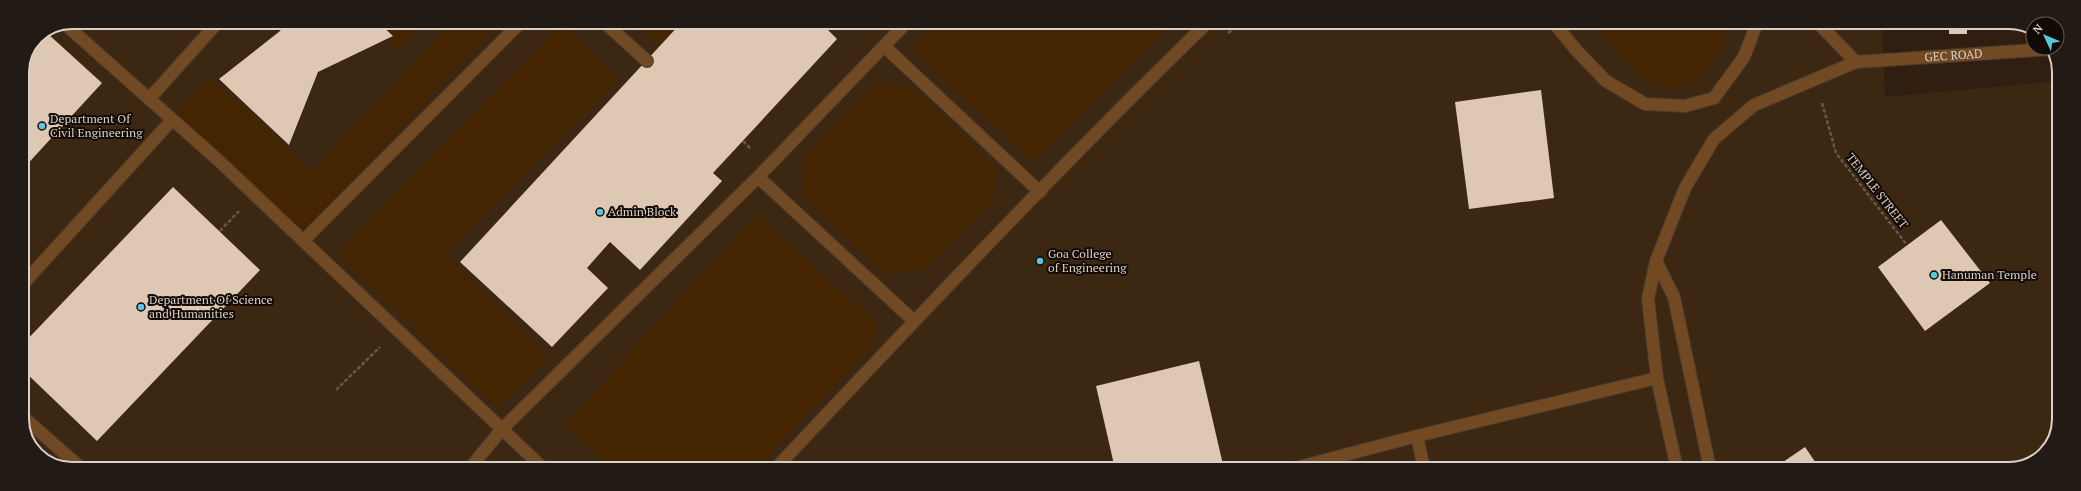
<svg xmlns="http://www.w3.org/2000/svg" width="2081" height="491" font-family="'PT Serif',serif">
<rect width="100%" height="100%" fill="#301f10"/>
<path fill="#3c2712" d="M72,22L1882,23L1885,97L2059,81L2058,429L2039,458L2009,469L62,468L35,452L22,425V72L37,37Z"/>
<path fill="#452501" d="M369,22H423L397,49Z
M452,22H499L304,232L176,113L210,77L312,172Z
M637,22H681L660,44Z
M935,22L1171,23L1034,162L911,49Z
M562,23L618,78L445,253L549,358L497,409L338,252Z
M1594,23H1728L1726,35L1713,62L1689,82L1668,87L1640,77Z
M878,81L915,89L995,168L996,196L924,269L886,274L804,199L802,161Z
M757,214L876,323L871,347L756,468H612L565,425Z"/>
<path fill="#dec8b4" d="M286,22H378L393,36L318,72L289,145L219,79L280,31Z
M682,22H820L837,39L713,173L722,181L640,270L610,242L587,268L608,288L552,347L460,262Z
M841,22H857L850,30Z
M1921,23H1967V34H1949V25L1921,26Z
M47,33L102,83L22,170V72L37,37Z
M1541,90L1554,198L1469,209L1455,102Z
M173,187L260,270L97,441L22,369V345Z
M1941,220L1990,283L1925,331L1878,267Z
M1199,361L1224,469H1115L1096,386Z
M1805,447L1820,469H1773Z"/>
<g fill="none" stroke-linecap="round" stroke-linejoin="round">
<defs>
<g id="lane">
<path d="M604,22L647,61"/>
<path d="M1554,23L1577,51L1606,81L1645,104L1685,106L1714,98L1744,57L1757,23"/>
<path d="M1818,23L1856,62"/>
<path d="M66,25L218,160L543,468"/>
<path d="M885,47L1040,192"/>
<path d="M149,99L218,22"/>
<path d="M758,177L914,321"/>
<path d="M303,241L521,22"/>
<path d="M1656,261L1674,297L1710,469"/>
<path d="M22,285L172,120"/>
<path d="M22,416L81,468"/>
<path d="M1417,436L1424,469"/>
<path d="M470,468L502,429L758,177L907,22"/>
<path d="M776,468C917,318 1059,167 1207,23"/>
<path d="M1295,468L1417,436L1657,378"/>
<path id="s1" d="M1677,469L1657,378L1648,299L1656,261L1685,188L1714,139L1754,105L1856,62L2051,49"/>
</g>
</defs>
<use href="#lane" stroke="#4b3b2d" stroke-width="14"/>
<path stroke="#66574a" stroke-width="2.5" stroke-dasharray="4 2" stroke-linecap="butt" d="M1228,33L1242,23
M1822,103L1836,153L1907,245
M743,141L751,149
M220,231L239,211
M336,390L380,347"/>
<use href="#lane" stroke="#714a24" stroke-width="12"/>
</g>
<g fill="#56c9e0" stroke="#120b05" stroke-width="1.5">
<circle cx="42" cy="126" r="4"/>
<circle cx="600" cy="212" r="4"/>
<circle cx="1040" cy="261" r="4"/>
<circle cx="1934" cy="275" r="4"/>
<circle cx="141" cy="307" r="4"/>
</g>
<g text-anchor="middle" stroke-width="4" stroke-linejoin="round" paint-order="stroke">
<g font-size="12" fill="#dbd0c7" stroke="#120b05">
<text dy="4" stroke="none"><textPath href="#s1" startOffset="608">GEC ROAD</textPath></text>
<text transform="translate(1877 191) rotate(52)" y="4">TEMPLE STREET</text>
</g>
<g font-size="12" fill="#dbd0c7" stroke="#120b05" text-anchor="start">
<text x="50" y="123">Department Of<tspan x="50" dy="14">Civil Engineering</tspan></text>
<text x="608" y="216">Admin Block</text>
<text x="1048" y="258">Goa College<tspan x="1048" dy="14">of Engineering</tspan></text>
<text x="1942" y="279">Hanuman Temple</text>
<text x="149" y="304">Department Of Science<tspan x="149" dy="14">and Humanities</tspan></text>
</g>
</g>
<path d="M0 0H2081V491H0ZM72 29H2009A43 43 0 0 1 2052 72V419A43 43 0 0 1 2009 462H72A43 43 0 0 1 29 419V72A43 43 0 0 1 72 29Z" fill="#221b15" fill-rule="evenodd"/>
<path fill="none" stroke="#dbd0c7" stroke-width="2" d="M72 29H2009A43 43 0 0 1 2052 72V419A43 43 0 0 1 2009 462H72A43 43 0 0 1 29 419V72A43 43 0 0 1 72 29Z"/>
<g transform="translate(2045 36) rotate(314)"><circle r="19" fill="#120b05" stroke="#625a53"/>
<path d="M0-3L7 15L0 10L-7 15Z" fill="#56c9e0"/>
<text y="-6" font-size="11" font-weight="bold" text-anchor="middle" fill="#dbd0c7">N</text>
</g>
</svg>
